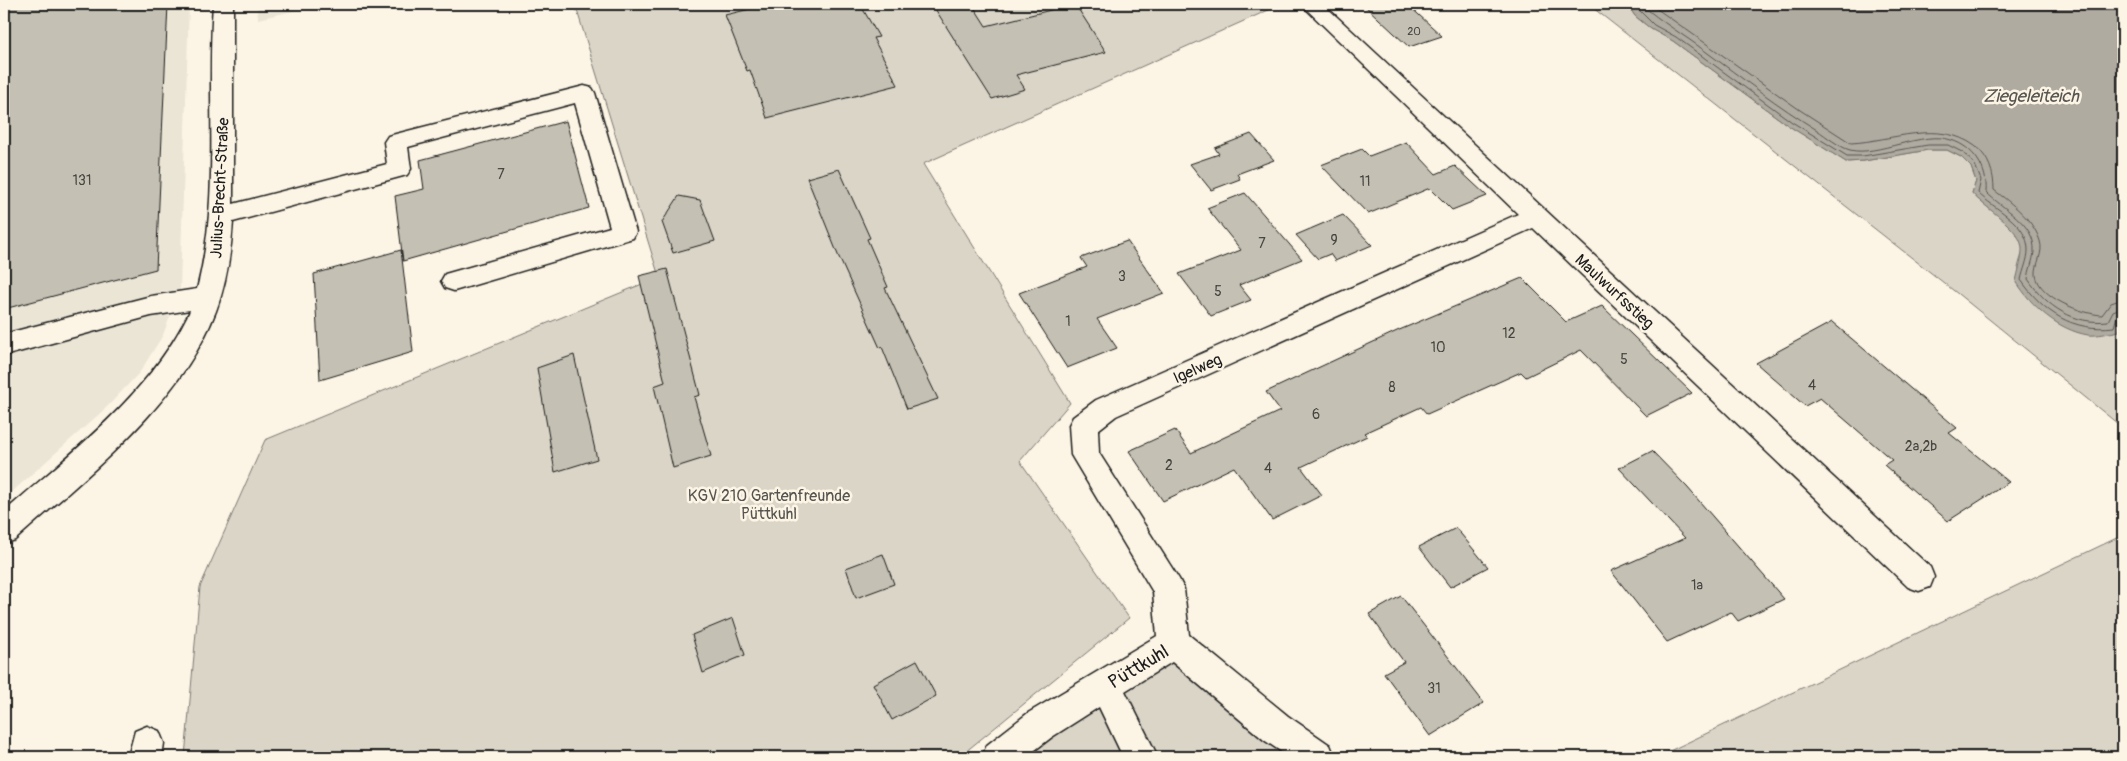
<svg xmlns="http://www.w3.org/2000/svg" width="2127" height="761" font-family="Pangolin,sans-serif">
<rect width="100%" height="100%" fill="#fcf5e5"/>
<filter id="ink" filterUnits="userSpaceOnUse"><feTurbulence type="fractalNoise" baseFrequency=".02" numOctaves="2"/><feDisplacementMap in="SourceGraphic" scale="10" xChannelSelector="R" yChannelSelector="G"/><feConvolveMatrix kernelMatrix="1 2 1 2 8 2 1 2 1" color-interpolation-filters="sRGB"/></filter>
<g filter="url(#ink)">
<path fill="#ebe5d6" d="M4,4H189L180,290L163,335L140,372L106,408L4,499Z
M257,4H324L258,19Z"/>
<path fill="#dbd5c8" stroke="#7c7872" d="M575,4H1282L923,164L1070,403L1020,461L1129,618L959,757H185L200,587L265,440L659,277Z
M1588,4H1627L1635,16L1651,29L1673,41L1789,126L1846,162L1864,161L1928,150H1947L1961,157L1971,167L1976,181L1972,193C1986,210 2019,223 2023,248C2023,253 2019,262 2018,268L2119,331L2123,303V428L1958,294Z
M2123,535V757H1657Z
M1174,643L1318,757H999L1040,725Z"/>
<path fill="#b0aba1" stroke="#75726c" d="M1627,4H2123V303L2119,331C2109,333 2098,336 2088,335C2058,330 2031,306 2016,281C2018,271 2022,260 2022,250C2023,229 1984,208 1972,193L1976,181L1971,167L1961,157L1947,150H1928L1864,161L1846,162L1789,126L1673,41L1651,29L1635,16Z"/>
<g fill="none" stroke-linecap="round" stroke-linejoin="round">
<path stroke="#575551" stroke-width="1" d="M1633,4L1654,25L1676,37L1792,122L1847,156H1863L1928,145H1948L1964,153L1975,165L1981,180L1978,193C1994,209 2028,223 2028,250C2028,260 2023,270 2021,280C2044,313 2073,332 2114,327L2117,316L2123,313
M1641,4C1661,22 1684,35 1705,51C1742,78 1778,106 1817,130C1826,136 1839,147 1850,150C1877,157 1923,130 1951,140C1974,147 1988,169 1986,192C2002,209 2036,223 2034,252C2033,261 2029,270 2028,279C2047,307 2074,325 2108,321L2113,311L2123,307
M1650,4L1800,110L1851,143C1892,141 1938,119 1975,146C1989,157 1994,173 1994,190C2012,204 2033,219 2040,241C2044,253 2035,264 2036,275C2039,298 2083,314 2102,315L2111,303L2123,299"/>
</g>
<path fill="#c4c0b3" stroke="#1c1c1c" d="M4,4H168L156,269L4,309Z
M771,4H860L879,37L873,38L898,85L767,118L750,70L747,71L725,15Z
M932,4H972L986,26L1075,4L1106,52L1016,75L1025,89L992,99Z
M1363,4H1407L1442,36L1409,47Z
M566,121L589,208L403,261L395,196L424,189L420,160Z
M1251,134L1274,160L1237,174L1240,179L1211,190L1190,164L1219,154L1215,148Z
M1406,142L1436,174L1455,166L1487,196L1452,210L1430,188L1368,214L1321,165L1362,149L1369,156Z
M839,169L870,238L867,239L888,287L885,288L938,399L907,409L882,347L880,348L838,255L807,178Z
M1245,193L1302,259L1239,285L1251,300L1211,316L1179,274L1241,250L1207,208Z
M679,196L700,200L715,241L673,253L662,222Z
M1343,215L1372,245L1335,261L1330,254L1318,259L1296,235Z
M1127,241L1164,293L1097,319L1117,348L1067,368L1019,293L1087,267L1081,258Z
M401,250L413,352L320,380L314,274Z
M667,269L700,395L694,397L711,456L673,468L654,386L665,382L639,276Z
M1522,278L1566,322L1602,306L1692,393L1646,416L1581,350L1526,377L1521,372L1427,414L1421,407L1364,433L1367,436L1301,467L1322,495L1272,520L1234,467L1163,501L1129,451L1175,430L1191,453L1280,411L1266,392L1397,331Z
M1832,322L1957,428L1949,433L2009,482L1948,521L1884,465L1892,460L1820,398L1805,406L1756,363Z
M574,355L597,459L555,472L537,368Z
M1652,451L1687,487L1784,599L1738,621L1731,612L1667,642L1611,571L1685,538L1619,468Z
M1456,528L1488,567L1450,587L1419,547Z
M883,554L894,584L856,598L846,568Z
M1401,596L1484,703L1430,736L1384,673L1404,662L1369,614Z
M733,618L745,655L703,673L692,635Z
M917,660L936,696L892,720L873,684Z"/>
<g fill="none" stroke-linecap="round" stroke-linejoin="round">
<defs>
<path id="minor" d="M213,4H233V204L387,164L384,142L388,136L584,86L592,88L595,93L636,232L633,238L454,291L445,288L441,281L445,274L610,227L575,103L408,147L411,169L407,175L233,222C231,252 227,282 216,311C181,404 86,476 15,540L4,544V512C71,453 149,395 189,313L190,310L151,316L4,356V334L151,296L197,289C221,196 206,98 213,4Z
M1301,4H1323L1930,567L1934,577L1930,587L1919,591L1908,587L1533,228L1116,416L1098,430L1099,453L1179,579L1184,589L1189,635L1288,716L1330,745L1335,757H1289L1264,740L1172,662L1125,691L1158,757H1123L1099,707L1052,737L1026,757H982L987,745L1028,713L1157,636L1153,592L1071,455L1069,425L1073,417L1096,400L1518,214Z
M147,726L159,731L164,743L162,757H128L135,731Z"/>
</defs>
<use href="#minor" stroke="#1c1c1c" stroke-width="3"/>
<use href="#minor" fill="#fcf5e5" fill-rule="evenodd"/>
</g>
</g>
<g text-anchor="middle" stroke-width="5" stroke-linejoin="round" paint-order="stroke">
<g font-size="11" fill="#464542">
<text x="1414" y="35">20</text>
</g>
<g font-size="14" fill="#464542">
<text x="501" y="179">7</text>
<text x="82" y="185">131</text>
<text x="1365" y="186">11</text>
<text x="1334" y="245">9</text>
<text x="1262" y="248">7</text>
<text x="1122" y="281">3</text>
<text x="1218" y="296">5</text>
<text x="1068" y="326">1</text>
<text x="1509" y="338">12</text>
<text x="1438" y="352">10</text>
<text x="1624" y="364">5</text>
<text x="1812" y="390">4</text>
<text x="1392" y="392">8</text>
<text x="1316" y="419">6</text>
<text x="1921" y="451">2a,2b</text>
<text x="1169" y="470">2</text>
<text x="1268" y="473">4</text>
<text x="1697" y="590">1a</text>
<text x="1434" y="693">31</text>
</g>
<g font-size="16" fill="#1c1c1c" stroke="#fcf5e5">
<text transform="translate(219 188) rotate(-87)" y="6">Julius-Brecht-Straße</text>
<text transform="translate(1615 291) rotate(43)" y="6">Maulwurfsstieg</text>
<text transform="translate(1197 368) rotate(-24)" y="6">Igelweg</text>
</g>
<g font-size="16" fill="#555450" stroke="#fcf5e5">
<text x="769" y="501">KGV 210 Gartenfreunde<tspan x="769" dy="18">Püttkuhl</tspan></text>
</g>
<g font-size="18" font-style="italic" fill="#575551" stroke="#fcf5e5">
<text x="2031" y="102">Ziegeleiteich</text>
</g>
<g font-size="19" fill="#1c1c1c" stroke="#fcf5e5">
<text transform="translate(1138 666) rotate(-31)" y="7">Püttkuhl</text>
</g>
</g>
<rect width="2127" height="761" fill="none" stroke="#fcf5e5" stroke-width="20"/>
<rect x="10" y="10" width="2107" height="741" fill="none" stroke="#1c1c1c" stroke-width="2" filter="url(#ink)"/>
</svg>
